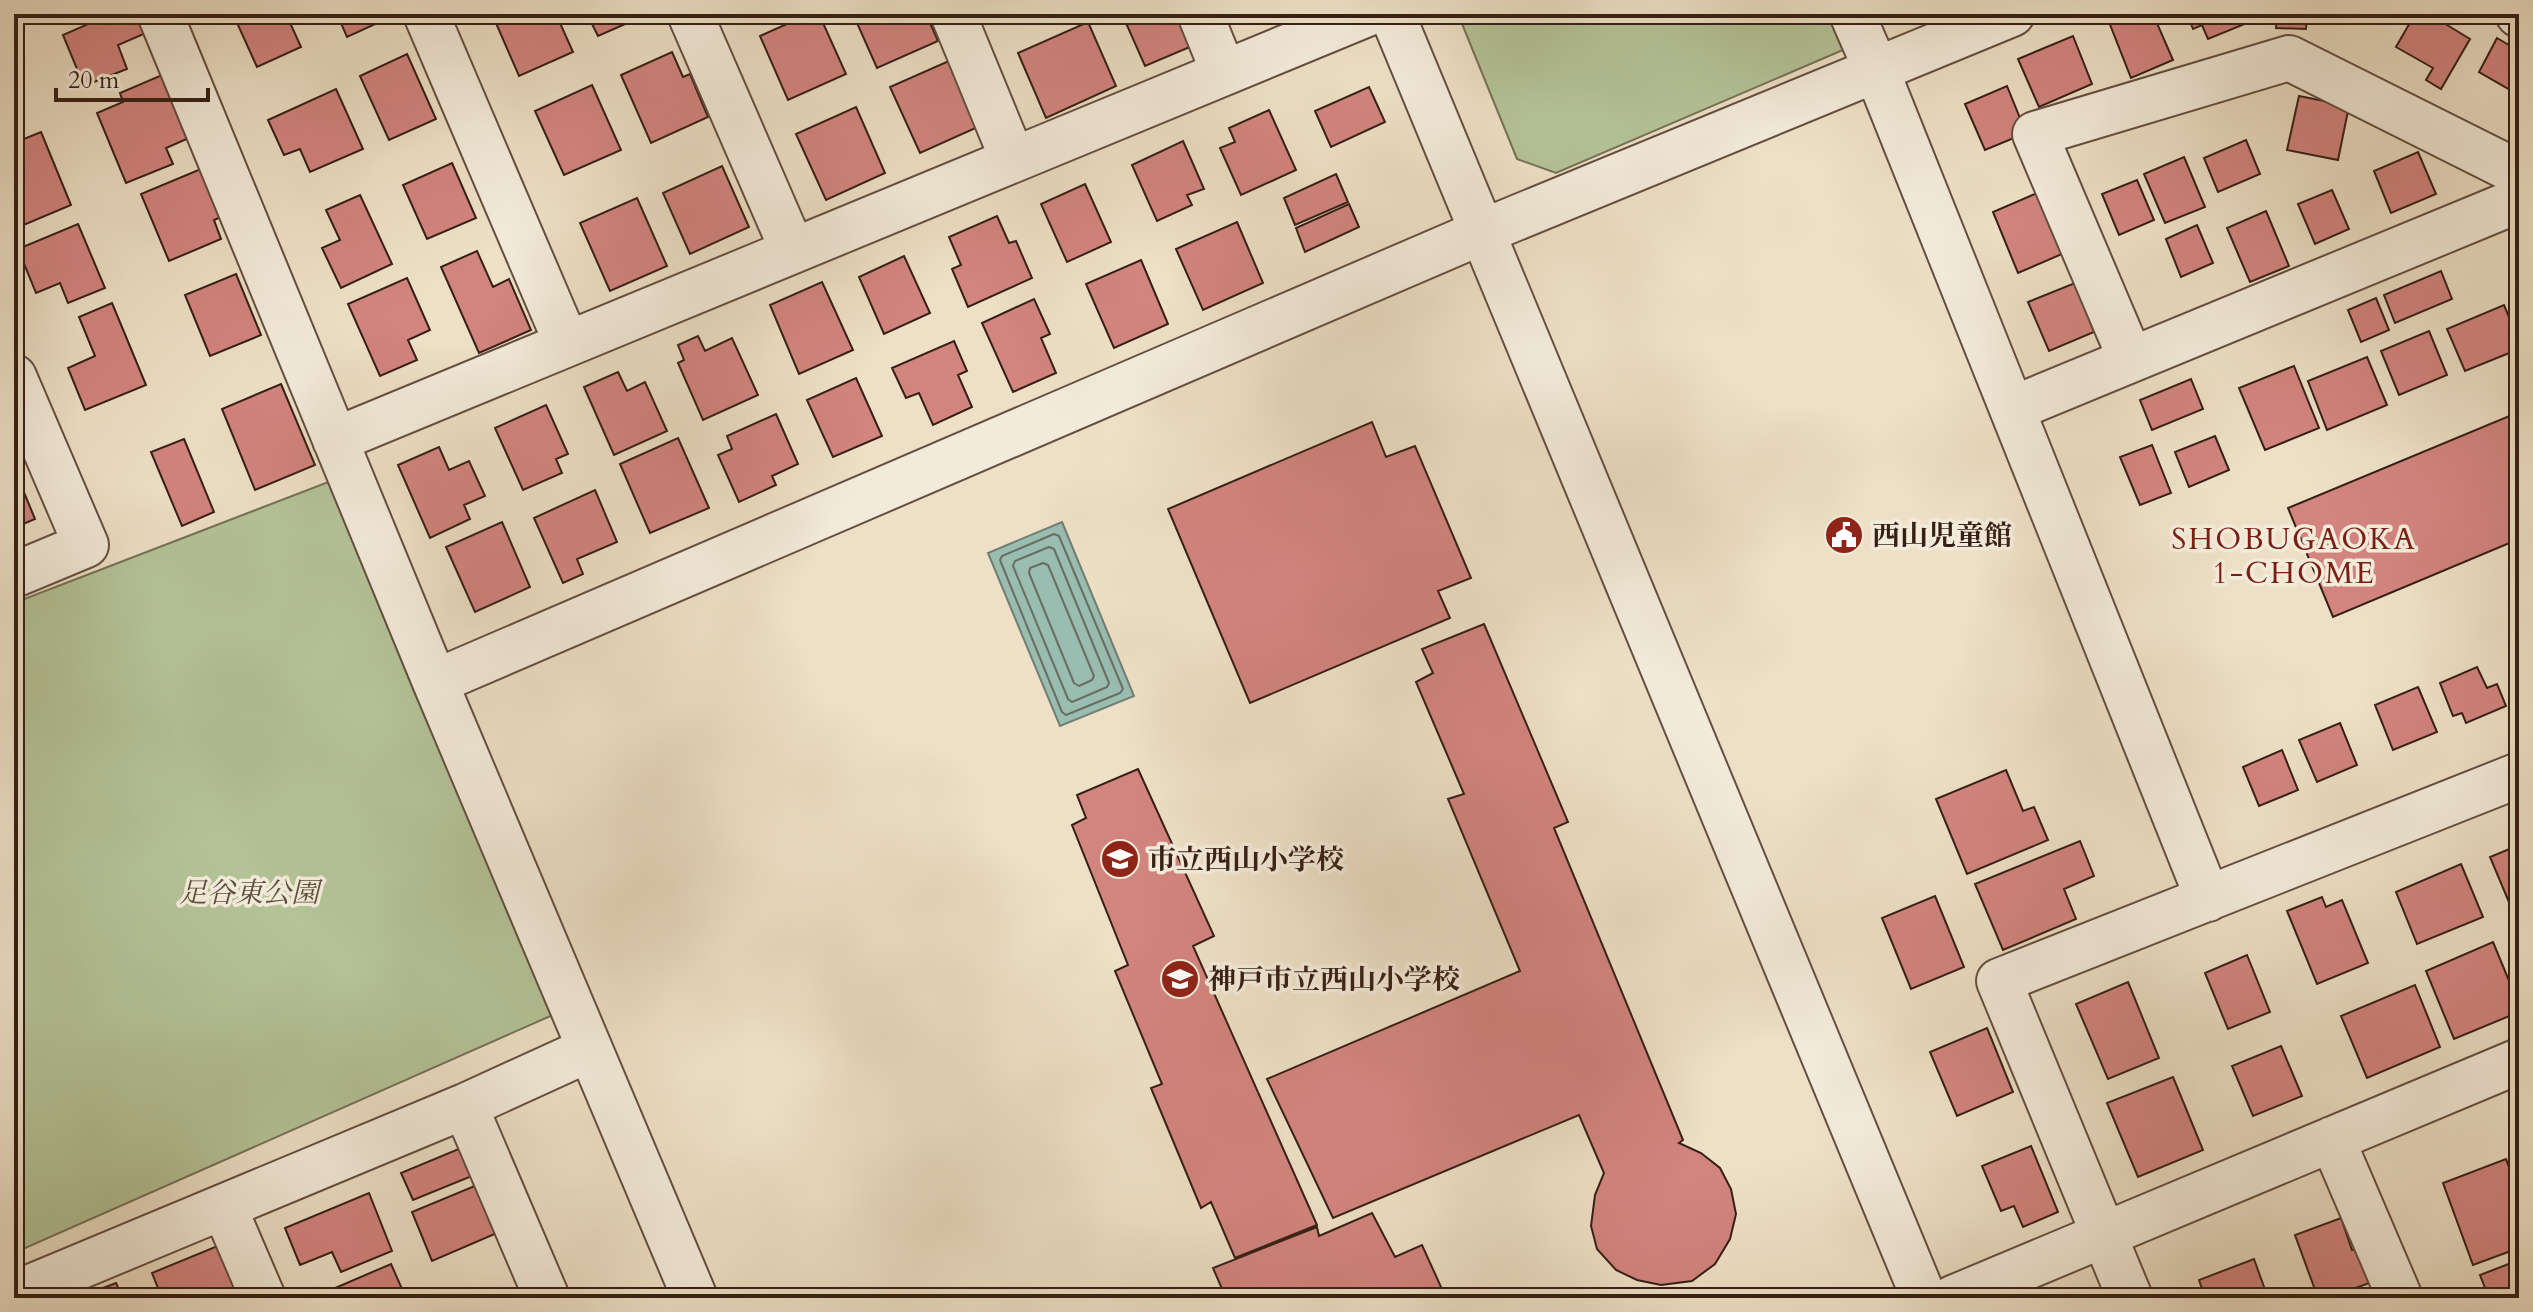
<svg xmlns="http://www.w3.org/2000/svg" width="2533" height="1312" font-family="Cardo,'Noto Serif JP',serif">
<rect width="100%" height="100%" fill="#ede0c6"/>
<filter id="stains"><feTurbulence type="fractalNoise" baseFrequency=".0025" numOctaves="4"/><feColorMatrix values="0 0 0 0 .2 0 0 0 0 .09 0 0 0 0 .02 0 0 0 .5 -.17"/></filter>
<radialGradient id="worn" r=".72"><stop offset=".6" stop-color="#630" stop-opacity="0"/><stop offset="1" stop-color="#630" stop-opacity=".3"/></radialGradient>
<path fill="#b4c398" stroke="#757156" stroke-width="2" d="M1458,14H1828L1843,50L1556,173L1517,159Z
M331,481L555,1014L14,1253V603Z"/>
<path fill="#9abdb2" stroke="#727e73" stroke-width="2" d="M1062,522L1134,696L1060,726L988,553Z"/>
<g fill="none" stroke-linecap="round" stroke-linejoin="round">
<path stroke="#686e64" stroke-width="2" d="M1054,534L1059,536L1123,689L1120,693L1066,715L1062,712L1000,560L1002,556Z
M1049,547L1054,549L1109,683L1107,687L1072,702L1068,699L1013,566L1015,561Z
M1043,563L1048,565L1094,676L1092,680L1079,686L1074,683L1029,573L1030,568Z"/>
</g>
<path fill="#d2847f" stroke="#361f15" stroke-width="2" d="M81,14H138L146,33L118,45L127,69L84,86L63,35L86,25Z
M233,14H291L287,16L301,47L257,67Z
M337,14H397L347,37Z
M492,14H556L573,52L519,76Z
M587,14H648L598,36Z
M809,14H819L846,74L788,100L760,36Z
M853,14H926L938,41L877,68Z
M1122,14H1184L1197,44L1145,66Z
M2128,14H2153L2173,60L2131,78L2109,22Z
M2187,14H2249L2252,21L2208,39L2202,25L2193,29Z
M2277,14H2307L2306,29L2276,28Z
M2415,14H2443L2439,20L2470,39L2441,89L2426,80L2433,68L2396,47Z
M1088,22L1116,86L1046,118L1018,53Z
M2073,36L2092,84L2039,107L2018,59Z
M2497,38L2519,51V95L2479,72Z
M672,52L683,77L690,74L708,117L651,143L621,75Z
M407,54L436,119L389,140L360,76Z
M951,60L980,126L920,153L890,87Z
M162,75L189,138L166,148L173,164L126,183L97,113L123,102L120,93Z
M592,85L621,150L564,175L535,111Z
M2007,86L2026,133L1985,150L1965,104Z
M1369,87L1385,122L1331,147L1315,111Z
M336,89L363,149L310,172L300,149L284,155L268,120Z
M2299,96L2349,106L2338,160L2287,150Z
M856,107L885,173L826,200L796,134Z
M1269,110L1296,170L1241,195L1220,148L1235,142L1229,128Z
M41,132L71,205L14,229V184L16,183L14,177V143Z
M2246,140L2260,174L2218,192L2204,158Z
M1183,141L1204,189L1187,195L1192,205L1157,221L1132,165Z
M2418,152L2436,194L2391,213L2374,171Z
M2184,157L2205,207L2165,223L2144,174Z
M452,163L476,218L427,239L403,185Z
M208,166L228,214L214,220L221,239L169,261L141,194Z
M722,166L749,227L690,254L663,193Z
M1336,174L1348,202L1295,225L1284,198Z
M2137,180L2154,220L2119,235L2102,194Z
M1085,184L1111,242L1067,262L1041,204Z
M2332,190L2349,229L2315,244L2298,204Z
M2037,193L2062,254L2018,273L1993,212Z
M360,195L392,264L341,288L322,248L340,240L326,210Z
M637,198L667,266L610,291L580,223Z
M1349,204L1359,227L1305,252L1296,228Z
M2266,211L2289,266L2250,282L2227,228Z
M997,216L1009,243L1016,241L1032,278L968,307L952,269L961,265L949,237Z
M1237,222L1263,283L1203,310L1176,249Z
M78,224L105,288L68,303L60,283L36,293L18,249Z
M2197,225L2213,263L2181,277L2166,239Z
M477,251L493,287L509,279L531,330L479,353L441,267Z
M904,256L930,313L884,334L859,277Z
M1141,260L1168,324L1114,348L1086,284Z
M2441,271L2452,299L2395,323L2384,295Z
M236,274L261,335L210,356L185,295Z
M407,278L430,330L408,340L417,360L380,376L348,304Z
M822,282L853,350L799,374L770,305Z
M2075,283L2094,332L2049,351L2028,302Z
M2376,298L2389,330L2361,342L2348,310Z
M1034,299L1050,334L1041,338L1056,373L1013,392L982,323Z
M112,303L146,385L85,410L68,368L95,356L79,317Z
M2504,305L2519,341V349L2465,371L2447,329Z
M2429,331L2447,375L2399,395L2381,351Z
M698,336L705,351L732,338L758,395L703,420L678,363L684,360L678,345Z
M954,341L967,371L958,375L972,407L933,425L919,393L906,398L892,368Z
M2367,357L2387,405L2327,430L2308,381Z
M2294,366L2319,428L2265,450L2239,388Z
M618,372L627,391L645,382L667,431L614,455L584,387Z
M856,378L882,436L833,457L807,400Z
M2191,379L2203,409L2152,430L2140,400Z
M281,384L315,465L255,490L222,409Z
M546,405L568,454L556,459L562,473L523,490L495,428Z
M2519,412V539L2333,617L2288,508Z
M776,414L798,464L772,476L776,485L739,502L718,455L732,449L727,436Z
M1372,422L1386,457L1415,446L1471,578L1438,591L1450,618L1250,703L1168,509Z
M2215,436L2229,470L2189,487L2175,452Z
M678,438L709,508L650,533L620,464Z
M184,439L214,512L182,526L151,452Z
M2152,445L2171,493L2140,505L2120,457Z
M439,447L449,470L469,461L485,496L464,505L470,519L430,538L398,465Z
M14,468L35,519L14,528Z
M595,490L617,542L577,559L583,574L563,583L534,518Z
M502,522L530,587L475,612L446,547Z
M1484,624L1568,822L1554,828L1683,1140L1679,1143L1701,1153L1720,1168L1731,1189L1736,1214L1730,1239L1715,1264L1692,1281L1661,1285L1637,1280L1616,1270L1597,1249L1591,1226L1595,1195L1604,1173L1579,1115L1333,1218L1267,1079L1520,971L1448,799L1464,794L1416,682L1433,673L1422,649Z
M2477,667L2487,688L2497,684L2506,706L2466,723L2462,713L2453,716L2440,683Z
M2418,687L2437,732L2393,750L2375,705Z
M2340,723L2357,765L2317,782L2299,740Z
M2282,750L2298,790L2259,806L2243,767Z
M1138,769L1214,936L1193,946L1317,1225L1235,1258L1211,1202L1201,1208L1151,1088L1162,1084L1115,971L1128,965L1072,825L1086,818L1077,795Z
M2006,770L2023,811L2034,807L2048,840L1967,874L1936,799Z
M2080,841L2094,876L2064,889L2076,919L2003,950L1975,884Z
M2519,845V904L2511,907L2490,857Z
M2461,864L2483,917L2417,944L2396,892Z
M1935,896L1964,967L1911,989L1882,918Z
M2322,897L2326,907L2342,900L2368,963L2317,984L2287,911Z
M2493,942L2519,1005V1012L2454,1039L2426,971Z
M2247,955L2270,1012L2228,1029L2205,973Z
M2128,982L2159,1058L2108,1079L2076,1004Z
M2415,985L2440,1047L2367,1078L2341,1016Z
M1987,1028L2013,1092L1957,1116L1930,1052Z
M2281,1046L2302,1096L2253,1116L2232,1066Z
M2173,1077L2203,1150L2138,1177L2107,1103Z
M2031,1146L2058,1212L2023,1227L2014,1206L2001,1211L1982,1166Z
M461,1148L472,1176L413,1200L401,1173Z
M2506,1159L2519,1194V1248L2473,1265L2443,1183Z
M477,1185L497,1233L432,1261L412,1212Z
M369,1193L392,1251L341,1272L332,1252L300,1265L285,1228Z
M1372,1213L1395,1257L1422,1245L1446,1298H1226L1213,1268L1317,1227L1319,1236Z
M2341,1218L2352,1250L2363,1246L2375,1281L2328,1298H2318L2295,1235Z
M220,1245L241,1298H162L152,1273Z
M2254,1259L2268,1298H2205L2199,1280Z
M2519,1260V1298H2489L2480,1275Z
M391,1264L406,1298H312Z
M116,1283L123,1298H81L103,1288Z"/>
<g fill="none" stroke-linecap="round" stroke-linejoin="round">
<defs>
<path id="minor" d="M160,14L435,682L695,1298
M426,14L567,344
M690,14L793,251
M953,14L1013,160
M1200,14L1224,73
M1392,14L1924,1298
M1852,14L1876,69L2208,899
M2518,14L2519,15
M2131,360L2035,134L2289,58L2519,173
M14,377L86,545L14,575
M2012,409L2519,200
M335,440L1367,14
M435,682L1482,232L2012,14
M465,1106L547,1298
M2332,1139L2400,1298
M224,1207L263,1298
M14,1294L465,1106L590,1049
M1953,1298L2519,1061
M2130,1298L1999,981L2519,775"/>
</defs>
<use href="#minor" stroke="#644f41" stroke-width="48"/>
<use href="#minor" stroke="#f3ebda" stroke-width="44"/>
</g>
<defs>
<symbol id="civic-disc" viewBox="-11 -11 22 22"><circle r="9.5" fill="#8f2418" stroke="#f3ebda"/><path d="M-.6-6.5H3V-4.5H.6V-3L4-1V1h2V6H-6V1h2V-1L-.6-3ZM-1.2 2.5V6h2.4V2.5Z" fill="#fff"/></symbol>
<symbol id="school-disc" viewBox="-11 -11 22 22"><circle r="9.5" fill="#8f2418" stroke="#f3ebda"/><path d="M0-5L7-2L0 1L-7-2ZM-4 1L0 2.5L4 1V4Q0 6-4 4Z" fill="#fff"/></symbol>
</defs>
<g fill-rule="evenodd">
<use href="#civic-disc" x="1822" y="513" width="44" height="44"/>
<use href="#school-disc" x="1098" y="837" width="44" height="44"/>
<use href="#school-disc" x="1158" y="957" width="44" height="44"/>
</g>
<g text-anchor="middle" stroke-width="7" stroke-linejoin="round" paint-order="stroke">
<g font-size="28" font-weight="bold" fill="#361f15" stroke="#f3ebda" text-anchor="start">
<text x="1872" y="545">西山児童館</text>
<text x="1148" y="869">市立西山小学校</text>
<text x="1208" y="989">神戸市立西山小学校</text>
</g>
<g font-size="28" font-style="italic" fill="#5c503c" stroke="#f3ebda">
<text x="249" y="902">足谷東公園</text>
</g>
<g font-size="30" letter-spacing="2" fill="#7a1f14" stroke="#f3ebda">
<text x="2294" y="549">SHOBUGAOKA<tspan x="2294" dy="34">1-CHOME</tspan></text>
</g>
</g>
<rect width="2533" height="1312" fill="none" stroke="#ede0c6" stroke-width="48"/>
<rect x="16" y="16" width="2501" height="1280" fill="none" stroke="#361f15" stroke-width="4"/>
<rect x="24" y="24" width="2485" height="1264" fill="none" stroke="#361f15" stroke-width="2"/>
<path d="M56 88v12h152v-12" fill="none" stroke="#361f15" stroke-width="4"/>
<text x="68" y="88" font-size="24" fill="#361f15" stroke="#f3ebda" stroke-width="6" paint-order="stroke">20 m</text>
<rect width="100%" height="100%" filter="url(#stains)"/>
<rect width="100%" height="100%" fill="url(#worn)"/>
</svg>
